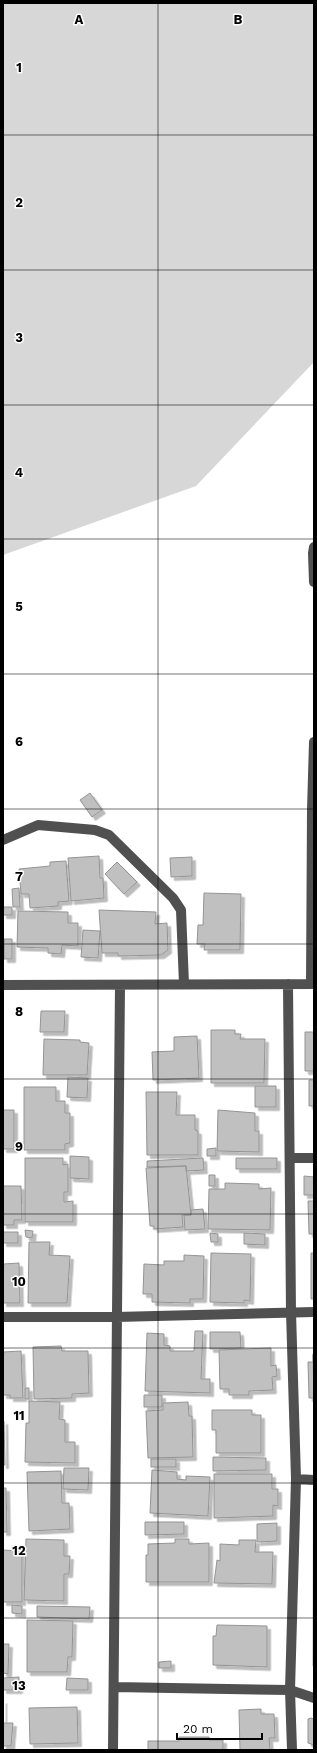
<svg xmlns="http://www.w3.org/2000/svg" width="317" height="1753" font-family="'Work Sans',sans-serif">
<defs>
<filter id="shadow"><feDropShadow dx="3.5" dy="3.5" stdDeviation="0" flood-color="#0004"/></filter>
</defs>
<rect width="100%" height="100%" fill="#fff"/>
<path fill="#d7d7d7" d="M3,3H314V362L196,486L3,555Z
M313,1498H314V1667L312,1666Z"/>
<path fill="#c0c0c0" stroke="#949494" filter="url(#shadow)" d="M90,793L102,810L92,817L80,800Z
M99,856L100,878H103L104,898L71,901L68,858Z
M192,857V876L171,877L170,858Z
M66,861L69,901L58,902V906L30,908L29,894H21L19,869L50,866V862Z
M117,862L137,882L124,894L105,874Z
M19,888L20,907H13L12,889Z
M204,893L241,894L240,950H204L205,944H197L198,925H203Z
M3,907H12V915H3Z
M99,910L156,912L155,924L167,923L168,950L161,955L118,956V953H102Z
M18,911L68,912V923H78V946L62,945L61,954L48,953V948L17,947Z
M83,930L100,931L98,958L81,957Z
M4,939H12V959H4Z
M41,1011H65L64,1032H40Z
M211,1030H235V1034H241L240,1039H265L264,1083H211Z
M305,1032H314V1071H305Z
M197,1036L199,1078L153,1080L152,1052L174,1051V1037Z
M44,1039L80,1040V1042L89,1043L87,1075H43Z
M68,1077L88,1078L87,1098L67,1097Z
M309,1080H314V1106H309Z
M255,1086H276V1107H255Z
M24,1087H56V1101H65V1113H70V1143L65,1144V1150H24Z
M146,1092H177L176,1115H195V1130L198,1131V1155H147Z
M3,1110H14V1149H3Z
M218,1110L255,1113V1131H259V1152L217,1151Z
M216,1148V1156H207V1149Z
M70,1156L89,1157V1179L70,1178Z
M25,1158H63V1165L68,1164V1192H64V1202L73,1201V1222H25Z
M203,1158L204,1170L186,1171V1166L147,1167V1161Z
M236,1158H277V1169H236Z
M186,1166L191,1215H182L183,1227L154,1229V1226H150L146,1168Z
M209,1175H215V1186H209Z
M304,1176L314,1177V1195H304Z
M225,1183L259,1184V1189L271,1188L270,1230L208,1229L209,1189H225Z
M3,1186H21L22,1220H14V1225H3Z
M308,1201H314V1234H309Z
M203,1209L205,1229L185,1230L184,1215H191V1210Z
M25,1230L33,1231L32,1238L26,1237Z
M3,1232H18V1243H3Z
M210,1233L218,1234V1242H211Z
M244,1233L265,1234V1245L244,1244Z
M29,1242H50L49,1255L70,1256L67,1303H28Z
M211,1253L251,1254L250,1301L244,1300V1303L210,1302Z
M311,1253H314V1299H311Z
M184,1255L204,1256L203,1299H190V1303L152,1302V1294H143L144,1264L164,1265V1261H184Z
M19,1263L20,1303H3V1264Z
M195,1331H203L201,1379H210V1393L145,1391L147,1333L164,1334V1345L170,1346V1351H194Z
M210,1332H240L241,1348L210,1349Z
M61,1346L62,1351H88L89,1393L72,1394V1398L34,1399L33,1347Z
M271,1348V1366L276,1365L277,1376L272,1377L273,1390L249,1391V1395H229V1389H220L219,1350Z
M21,1351L23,1398H10V1395H3V1352Z
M313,1354L314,1398H309L308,1362H313Z
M25,1388H29V1399H25Z
M144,1395H162V1407H144Z
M29,1401L60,1402L59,1419L65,1420V1442H75V1463L25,1462L26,1423H29Z
M188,1402L189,1416H192L193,1457L148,1458L146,1411L163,1410V1403Z
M212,1410H252V1415H261V1453H216V1430H212Z
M3,1421H4L5,1465H3Z
M213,1457L266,1458V1470L213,1471Z
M151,1459H176V1467H151Z
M64,1468H89L88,1490L63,1489Z
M152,1470L177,1472V1479L186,1480V1476L210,1477L208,1516L150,1513Z
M61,1471L62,1503H69L70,1529L29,1531L27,1472Z
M214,1474H272V1489H278V1506L273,1505V1516L214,1518Z
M3,1488H6L7,1532H3Z
M145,1522H184V1534L145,1535Z
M277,1523V1541L257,1542V1524Z
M26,1539L64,1540V1556H70L69,1574H64V1601L24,1600Z
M175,1539H189V1544L209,1543V1582H146V1555H148V1544L175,1543Z
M239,1540H256L255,1552H273L272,1584L214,1583L217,1560L220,1561V1544L239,1545Z
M3,1550L22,1551V1602H3Z
M12,1605L22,1606V1614L12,1613Z
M37,1606L90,1607L89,1619L37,1617Z
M27,1620L73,1621L72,1657H68L67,1672H27Z
M217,1625L267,1626V1667L213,1665V1636H216Z
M3,1644H9L8,1674L3,1673Z
M171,1661V1668H159V1662Z
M19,1677V1690H3V1678Z
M67,1678L88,1679V1690H66Z
M3,1700V1723H13L11,1746H3Z
M77,1707L78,1743L30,1744L29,1708Z
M261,1709V1714H274L275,1738H269L270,1750H240L239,1710Z
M311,1718L314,1719V1745L308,1743V1719Z
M179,1737H209V1740H223V1750H148V1741H179Z"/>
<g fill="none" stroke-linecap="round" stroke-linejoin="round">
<path stroke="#505050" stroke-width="10" d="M314,547L313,553L314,582
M3,840L38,825L95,830L109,835L173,898L181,910L184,984
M288,984L291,1312L296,1479L290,1690L292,1750
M311,984L312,810L314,742
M3,985L314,984
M291,1158H314
M3,1317H116L314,1312
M296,1479L314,1480
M114,1687L290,1690L314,1698
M113,1750L120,985"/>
</g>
<path fill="none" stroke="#000" stroke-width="1" stroke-opacity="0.55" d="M158,3V1750M3,135H314M3,270H314M3,405H314M3,539H314M3,674H314M3,809H314M3,944H314M3,1079H314M3,1214H314M3,1348H314M3,1483H314M3,1618H314"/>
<g font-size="13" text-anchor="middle" font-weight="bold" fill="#000" stroke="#fff" stroke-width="3" stroke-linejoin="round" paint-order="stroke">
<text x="79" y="24">A</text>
<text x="238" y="24">B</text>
<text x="19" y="72">1</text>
<text x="19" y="207">2</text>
<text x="19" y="342">3</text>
<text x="19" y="477">4</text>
<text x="19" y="611">5</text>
<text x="19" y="746">6</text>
<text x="19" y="881">7</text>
<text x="19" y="1016">8</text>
<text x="19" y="1151">9</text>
<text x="19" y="1286">10</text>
<text x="19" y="1420">11</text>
<text x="19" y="1555">12</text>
<text x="19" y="1690">13</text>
</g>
<rect width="317" height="1753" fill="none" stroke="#000000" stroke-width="8"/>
<path d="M177 1733v6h85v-6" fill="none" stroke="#000000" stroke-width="2"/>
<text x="183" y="1733" font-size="12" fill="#000000" stroke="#ffffff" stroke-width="3" paint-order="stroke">20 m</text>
</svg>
